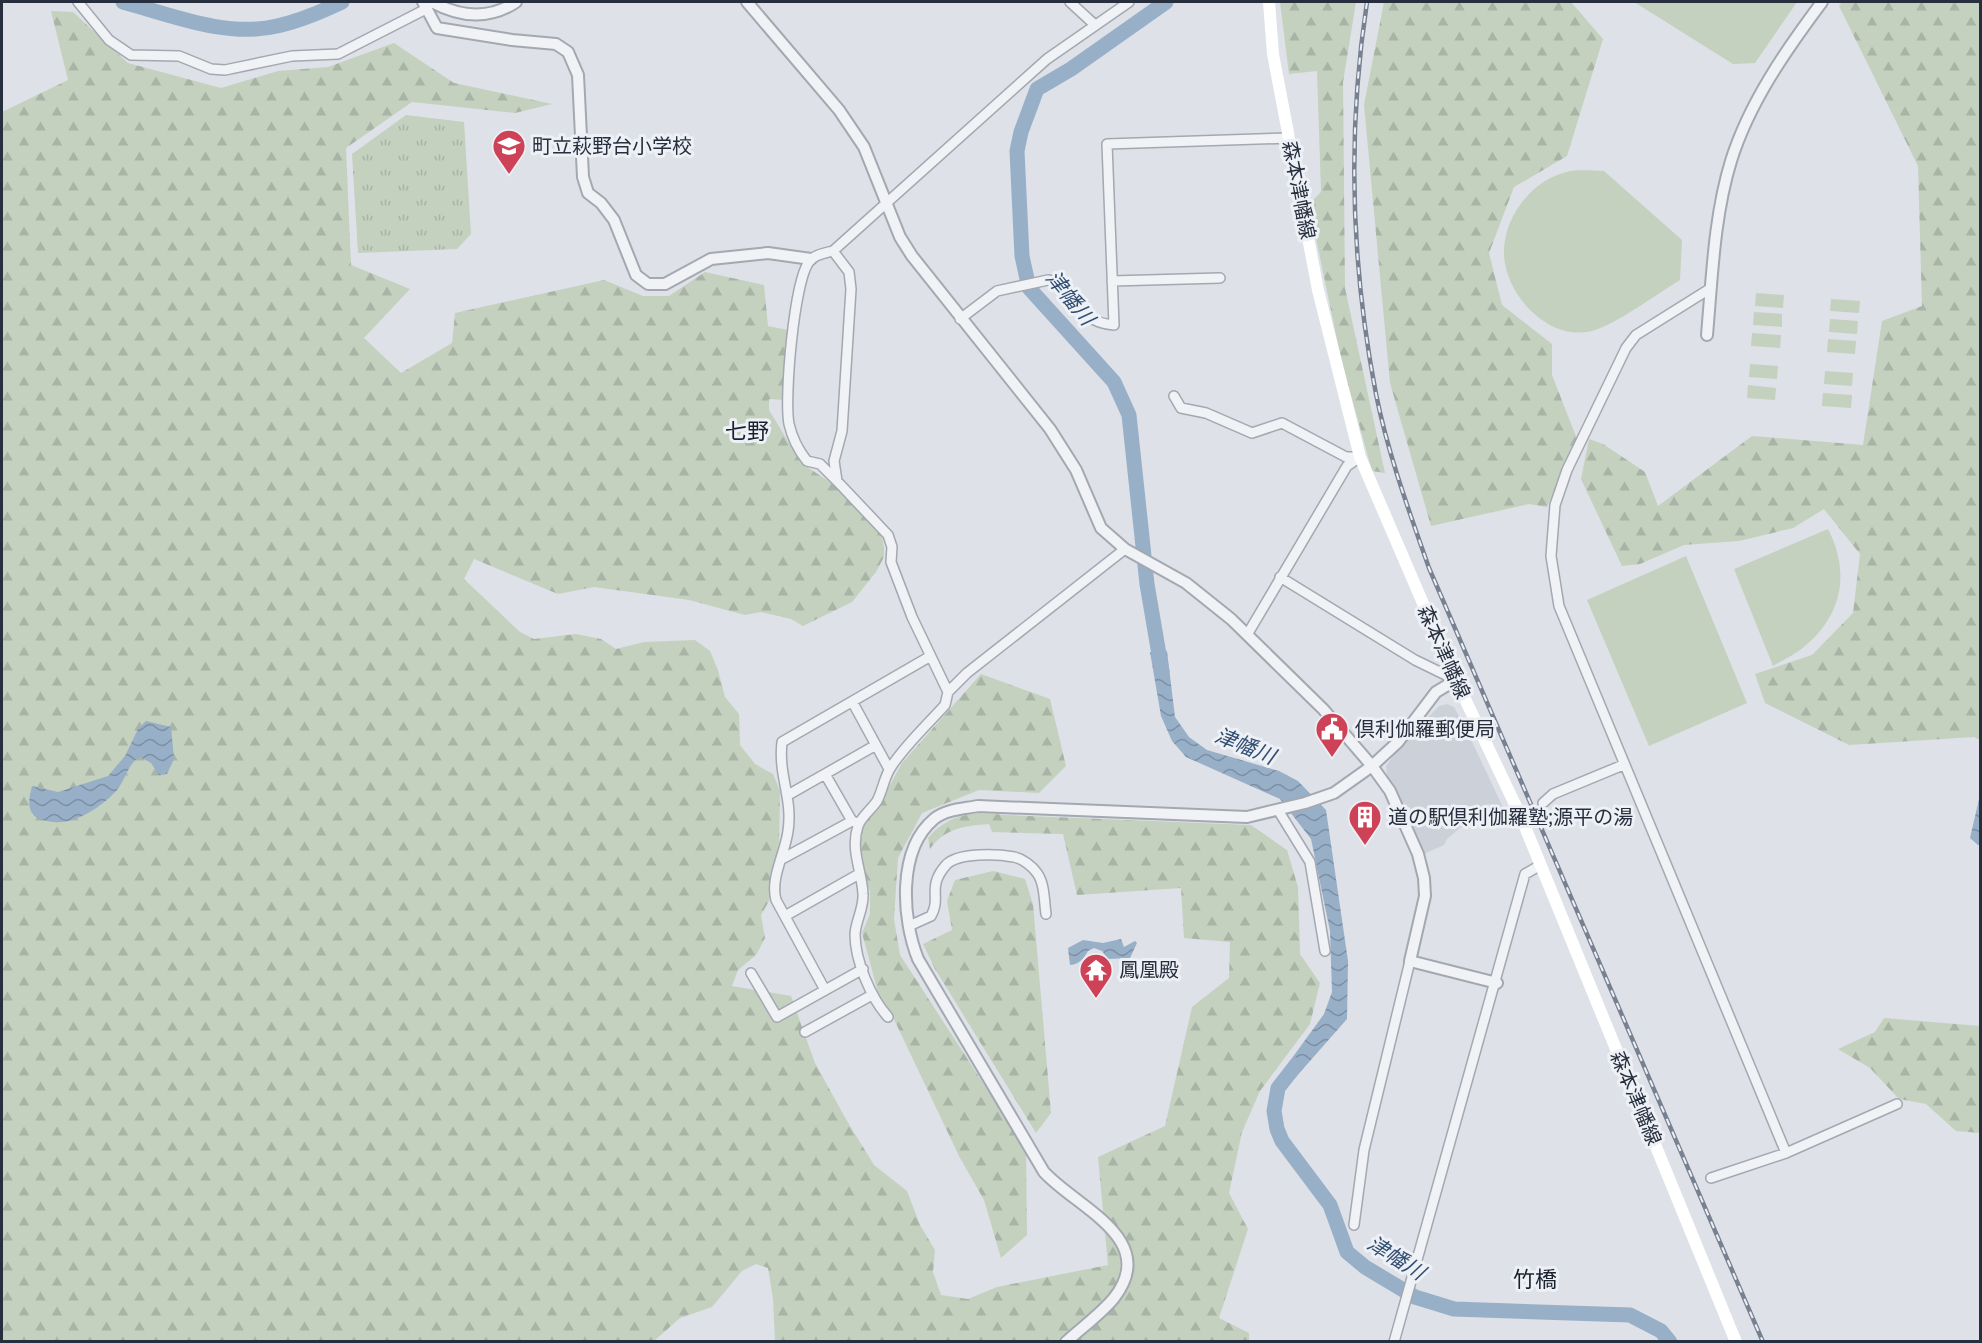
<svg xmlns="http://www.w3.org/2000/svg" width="1982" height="1343" font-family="'Varela Round','Noto Sans JP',sans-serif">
<defs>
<pattern id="grass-tufts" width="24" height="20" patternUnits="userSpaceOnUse" patternTransform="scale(1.5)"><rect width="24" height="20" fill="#c4d1bf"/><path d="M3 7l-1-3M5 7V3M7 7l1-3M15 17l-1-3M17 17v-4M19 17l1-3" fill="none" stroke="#a8b4a5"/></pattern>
<pattern id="forest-firs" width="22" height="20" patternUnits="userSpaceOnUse" patternTransform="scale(1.5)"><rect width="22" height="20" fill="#c4d1bf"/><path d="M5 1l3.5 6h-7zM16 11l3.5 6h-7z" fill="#a8b4a5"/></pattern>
<pattern id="water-waves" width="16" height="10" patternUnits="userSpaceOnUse" patternTransform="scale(1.5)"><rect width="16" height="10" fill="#98afc8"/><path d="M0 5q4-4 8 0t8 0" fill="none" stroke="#7c8fa4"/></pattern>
</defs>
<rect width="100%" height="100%" fill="#dee1e7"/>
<path fill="#ccd1d9" d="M1447,704L1454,707L1468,733L1507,816L1488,804L1447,839L1444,845L1424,854L1387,775L1386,766L1401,745L1439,706Z"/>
<path fill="url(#grass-tufts)" d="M406,115L464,122L471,234L457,249L358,253L352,154Z"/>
<path fill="url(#forest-firs)" d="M1280,2H1356L1343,82L1345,288L1385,473L1372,471L1341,359L1309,204L1321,192L1317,71L1289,74Z
M1384,2H1571L1603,39L1567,156L1514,187L1489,253L1502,305L1552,344V375L1577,439L1547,507L1529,504L1431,526L1390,383L1364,105Z
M1842,2H1980V740L1974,737L1849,745L1765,703L1755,674L1812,655L1853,613L1860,554L1824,509L1793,528L1739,541L1684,545L1640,564L1622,566L1581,479L1589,439L1603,444L1645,472L1658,506L1752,436L1863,445L1882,321L1922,306L1918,166L1839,6Z
M51,11L73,12L128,63L221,88L278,71L328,67L394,43L454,83L552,104L515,113L412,102L346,148L351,265L410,289L364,338L401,373L452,343L455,313L604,280L643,296H669L705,272L764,285L768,326L788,330L784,400L769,399V410L801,463L827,480L852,501L881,532L884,547V557L876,572L852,602L803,626L791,619L761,612L745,615L689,600L594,587L558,594L474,559L464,579L520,632L534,639L576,634L601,639L616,649L644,642L695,640L710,651L718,670L725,697L739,714L740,745L755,764L773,774L780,791L779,843L769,901L761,915L765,938L756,955L738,970L732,986L791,996L815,1063L847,1121L874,1165L907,1191L920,1225L935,1250L933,1272L941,1295L968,1299L997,1287L1108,1265L1098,1157L1165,1126L1192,1007L1229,978L1230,942L1184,938L1181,888L1077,895L1063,834L992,832L989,824C964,826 945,828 930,849L928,838C948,814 973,811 1003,815L1251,825L1287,850L1298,887L1300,954L1320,983L1310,1024L1260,1091L1242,1132L1229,1193L1248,1229L1219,1318L1249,1333V1341H775L773,1299L768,1268L756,1264L742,1271L712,1307L680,1318L654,1341H2V112L68,80Z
M981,674L1050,699L1066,766L1039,793L979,790L922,813L898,858L894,919L900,955L1026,1149L1027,1235L1001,1258L984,1200L959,1156L891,1013L879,996L862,933L870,914V891L862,873L859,840L860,830L884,796L902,763Z
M993,871L1025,879L1033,904L1051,1113L1036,1133L935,969L923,944L952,930L947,901L955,880Z
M1884,1018L1980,1026V1133L1956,1131L1926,1104L1899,1099L1870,1068L1838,1049L1875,1032Z"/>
<path fill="#c4d1bf" d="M1634,2H1797L1755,63L1733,64Z
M1604,171L1682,240L1680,280C1657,294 1622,320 1598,329C1554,346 1507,299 1504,256C1502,219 1531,180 1567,172C1578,169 1592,171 1604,171Z
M1756,293L1784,295L1783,308L1755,306Z
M1831,299L1860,301L1859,313L1830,311Z
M1754,312L1782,314V327L1753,325Z
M1830,319L1858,321L1857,334L1829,332Z
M1752,333L1781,335L1780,348L1751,346Z
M1828,339L1856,341L1855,354L1827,352Z
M1750,364L1778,366L1777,379L1749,377Z
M1825,371L1853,373L1852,386L1824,384Z
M1748,385L1776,388L1775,400L1747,398Z
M1823,393L1852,395L1851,408L1822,406Z
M1828,529C1850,572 1843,614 1805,646C1796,654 1783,660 1773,666L1734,569Z
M1686,556L1747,703L1649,746L1587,600Z"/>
<path fill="url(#water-waves)" d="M1167,651L1175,717L1189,737L1207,750L1279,771L1298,781L1326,810L1348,961L1347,1019L1288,1086L1279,1076L1324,1014L1332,992L1330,931L1311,839L1280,799L1186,757L1172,741L1161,716L1150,652Z
M146,721L171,727L174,759L167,774L159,775L151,763L140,757C128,763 126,779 117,790C103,806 75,825 53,822C46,821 37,820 32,813C27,805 30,794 32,786L58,792L108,776L125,756L138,729Z
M1980,795V845H1978L1970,838Z
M1121,939L1124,947L1135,941L1137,943L1130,958L1108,959L1102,951L1094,948L1088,951C1084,958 1080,964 1070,965L1068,948L1083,940L1103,943Z"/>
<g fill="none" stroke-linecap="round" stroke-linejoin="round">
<path stroke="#98afc8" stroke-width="15" d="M123,2C171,15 227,38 277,26C300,21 321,12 342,2
M1162,672L1147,584L1129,415L1114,382L1029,288L1022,256L1017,151L1021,132L1037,89L1071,69L1166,2
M1296,1065L1278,1088L1274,1111L1277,1129L1282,1141L1330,1205L1347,1252L1365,1267L1415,1297L1454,1309L1630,1315L1661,1331L1670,1342"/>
<defs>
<path id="minor" d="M78,2L109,40L131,55L179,56L211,69L225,70L292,56L338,54L426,9
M1070,2L1095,25
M833,251L849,272L851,289L842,431L834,461L837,481L888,535L892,547L891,562L912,617L948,692L967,673L1125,549
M1112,281L1220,278
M1711,288L1636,335L1626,348L1567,470L1555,505L1551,556L1559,606L1786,1153
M960,319L997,291L1048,280L1058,282C1077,302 1083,323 1114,325L1107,144L1289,138
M1174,396L1181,408L1206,413L1252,433L1282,423L1346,457H1360
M836,480L820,464L807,461C799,451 792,437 789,424C784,399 794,281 809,262C813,255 825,253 833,251L1047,59L1129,2
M1280,577L1415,660L1456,680
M1247,635L1347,466L1360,457
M853,703L889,769
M825,774L852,821
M788,795L876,745
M1543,803L1553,794L1623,765
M1278,810L1310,862L1325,951
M782,859L852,821L859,823
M785,916L859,874
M909,926L931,916C942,897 926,888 946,865C958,852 998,854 1014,857C1023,859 1032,866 1037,873C1045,884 1044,901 1046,914
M751,973L777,1017L863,969
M825,990L776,900C770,878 785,854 788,831C793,798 778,776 782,742L929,657
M888,1017C871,998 855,961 855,934C856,920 864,908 863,894C862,871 850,850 858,826C861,817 871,810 877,801C883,790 884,777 891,767C905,745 927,725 945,705L948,692
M805,1032L872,995
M1711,1178L1786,1153L1897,1104
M1354,1225L1364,1150L1410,961
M1394,1342L1525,874L1539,866"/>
<path id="tertiary" d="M423,2L437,28L512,40L556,44L568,52L578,75L583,177L588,193L601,203L614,220L636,275L648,284H665L711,259L768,253L811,259
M432,2C460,17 489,20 516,2
M747,2L839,110L864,147L900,237L912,256L1050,429L1076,470L1101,528L1125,549L1186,583L1231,619L1323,709L1372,766L1390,791L1418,854L1424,878L1425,896L1410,961L1497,983
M1707,335C1712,278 1714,216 1731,161C1749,103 1786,50 1822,2
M1066,1342C1081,1328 1101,1314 1114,1298C1160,1239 1077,1208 1044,1172L918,959C902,919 897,850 934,819C946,809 963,809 978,806L1247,817L1305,803L1334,793L1372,766L1398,742L1436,692L1456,680"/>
</defs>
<use href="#minor" stroke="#a3a8b1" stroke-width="12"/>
<use href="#tertiary" stroke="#a3a8b1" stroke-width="14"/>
<use href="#minor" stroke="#f0f2f6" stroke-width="9"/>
<use href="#tertiary" stroke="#f0f2f6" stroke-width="10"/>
<path stroke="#fff" stroke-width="12" d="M1269,2L1273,54L1318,290L1360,457L1456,680L1521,817L1736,1342"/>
<defs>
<path id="rail" d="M1367,2C1347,133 1351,264 1376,394C1388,454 1409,511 1429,568L1763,1342"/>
</defs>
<use href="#rail" stroke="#778191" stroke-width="4.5"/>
<use href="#rail" stroke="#edf0f5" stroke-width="2" stroke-dasharray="7" stroke-linecap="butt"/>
</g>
<defs>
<symbol id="school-pin" viewBox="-11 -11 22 30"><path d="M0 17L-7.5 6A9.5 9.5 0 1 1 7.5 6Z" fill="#cd4257" stroke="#edf0f5"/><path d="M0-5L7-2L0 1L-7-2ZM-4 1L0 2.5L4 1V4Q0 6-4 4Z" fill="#fff"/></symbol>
<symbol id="civic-pin" viewBox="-11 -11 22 30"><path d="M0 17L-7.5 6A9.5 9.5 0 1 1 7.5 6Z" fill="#cd4257" stroke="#edf0f5"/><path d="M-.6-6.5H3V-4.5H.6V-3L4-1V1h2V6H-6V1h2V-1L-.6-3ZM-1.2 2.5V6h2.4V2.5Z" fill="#fff"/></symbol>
<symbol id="building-pin" viewBox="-11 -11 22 30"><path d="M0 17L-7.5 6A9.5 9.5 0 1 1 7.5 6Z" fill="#cd4257" stroke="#edf0f5"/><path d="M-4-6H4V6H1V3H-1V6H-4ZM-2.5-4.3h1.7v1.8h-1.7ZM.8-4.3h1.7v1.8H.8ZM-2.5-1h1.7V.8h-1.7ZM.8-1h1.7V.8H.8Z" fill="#fff"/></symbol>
<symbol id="temple-pin" viewBox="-11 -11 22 30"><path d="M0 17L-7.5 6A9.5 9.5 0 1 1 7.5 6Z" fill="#cd4257" stroke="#edf0f5"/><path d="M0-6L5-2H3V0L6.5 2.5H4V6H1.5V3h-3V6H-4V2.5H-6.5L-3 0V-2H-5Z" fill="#fff"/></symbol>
</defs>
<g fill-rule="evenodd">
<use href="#school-pin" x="490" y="127" width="38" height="52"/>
<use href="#civic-pin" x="1313" y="710" width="38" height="52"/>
<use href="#building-pin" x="1346" y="798" width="38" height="52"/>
<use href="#temple-pin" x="1077" y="951" width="38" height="52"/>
</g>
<g text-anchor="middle" stroke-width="6" stroke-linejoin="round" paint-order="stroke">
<g font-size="20" fill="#272f3e" stroke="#edf0f5" text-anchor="start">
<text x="532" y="153">町立萩野台小学校</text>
<text x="1355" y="736">倶利伽羅郵便局</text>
<text x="1388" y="824">道の駅倶利伽羅塾;源平の湯</text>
<text x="1119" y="977">鳳凰殿</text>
</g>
<g font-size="20" fill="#272f3e" stroke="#edf0f5">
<text transform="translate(1299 190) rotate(79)" y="7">森本津幡線</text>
<text transform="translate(1444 652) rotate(66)" y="7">森本津幡線</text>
<text transform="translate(1636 1098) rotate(67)" y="7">森本津幡線</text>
</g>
<g font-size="21" font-style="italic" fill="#314e72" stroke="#edf0f5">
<text transform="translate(1070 298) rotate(51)" y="7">津幡川</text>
<text transform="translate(1245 746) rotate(22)" y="7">津幡川</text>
<text transform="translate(1396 1258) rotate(32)" y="7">津幡川</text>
</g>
<g font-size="22" fill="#19212f" stroke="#edf0f5">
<text x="747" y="439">七野</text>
<text x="1535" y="1287">竹橋</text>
</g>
</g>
<rect width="1982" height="1343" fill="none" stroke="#272f3e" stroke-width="6"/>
</svg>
